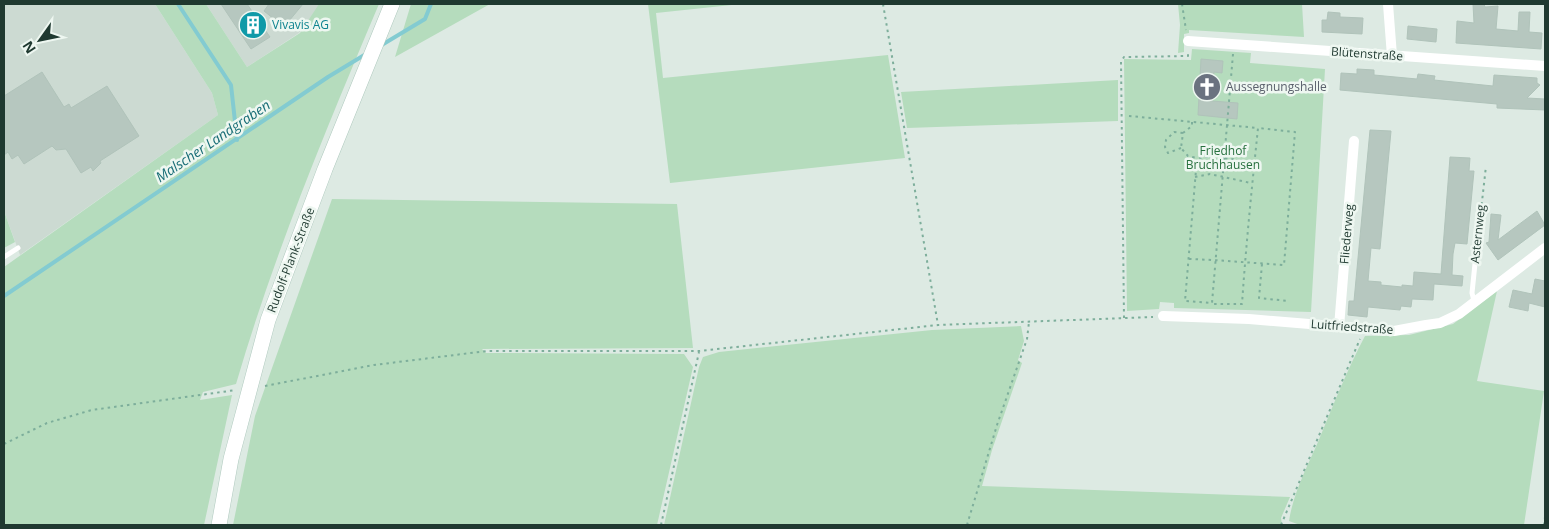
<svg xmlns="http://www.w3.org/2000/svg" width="1549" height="529" font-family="'Open Sans',sans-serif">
<rect width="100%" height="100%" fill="#ddeae3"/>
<path fill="#ccdad2" d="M4,4H155L212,93L218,115L20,255L4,211Z
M206,4H321L299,33L247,67Z"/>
<path fill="#b5dcbd" d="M155,4H206L247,67L300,33L319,4H379C326,129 274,254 236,384L203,392L200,400L232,395L204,525H4V267L218,115L212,93Z
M411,4H490L395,57Z
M648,4H741L656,13L663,78L888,55L905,158L670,183Z
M1178,4H1302L1304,37L1189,30V33L1184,34V52L1178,53L1180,25Z
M1192,49L1251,53L1250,63L1325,69L1311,312L1174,308V303L1160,302L1159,309L1127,311L1124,59L1191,60Z
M1118,80V121L907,128L901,92Z
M332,199L677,204L693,348L482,349L486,353L684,354L693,367L657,525H233L255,416Z
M4,211L15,242L4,248Z
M1497,291L1477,381L1544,391L1524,525H1300L1289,521C1293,494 1307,467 1318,442C1333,406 1347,370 1365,336L1409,335L1453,324Z
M1021,326L1024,341L1018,360L1022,363L992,450L982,486L1290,497L1281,518L1282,525H664L699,367L703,357L719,352L932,330Z"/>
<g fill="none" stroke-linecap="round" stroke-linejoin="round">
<path stroke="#83cbd1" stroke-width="4" d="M178,4L231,85L237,140
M380,46L425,19L431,4
M4,296L328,77L366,54"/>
</g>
<path fill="#b6c7bf" stroke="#b0c3ba" d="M221,4H247L270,37L251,49Z
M269,4H303L284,27L264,11Z
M1473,4H1484L1485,7L1498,6L1496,29L1518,31L1519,12H1530L1529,32L1542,33L1541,49L1456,43L1457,21L1474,23Z
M1328,12L1340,13V17L1363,18L1362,34L1322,32V20H1327Z
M1408,26L1437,29L1436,42L1407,39Z
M1201,59L1223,61L1222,73L1214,72L1212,101L1238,103L1237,119L1198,115Z
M1357,69L1374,70V75L1417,79L1418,74L1435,76L1434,80L1493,86L1494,75L1537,78V83L1540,85L1527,98L1545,99V110L1497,108V104L1340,90L1341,73L1357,74Z
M42,72L64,107L69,104L71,108L107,86L139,136L100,161L101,163L93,171L91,167L81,173L66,149L56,150L52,146L24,164L18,155L12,159L8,152L4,155V96Z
M1370,130L1391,131L1380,249L1371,248L1368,281L1381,282V285L1402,287V285L1413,286L1414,272L1441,274L1450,157L1470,158L1469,171H1474L1467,244L1455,243L1453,254L1452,275L1463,276L1462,286L1434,284L1433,300L1412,299L1411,307L1401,306L1400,310L1368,307L1367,317L1348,315L1349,301H1354Z
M1537,211L1545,225L1498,260L1486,243L1489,242L1491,214L1501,215L1498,240Z
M1535,279L1545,281V307L1529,303L1528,311L1509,307L1513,290L1532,294Z"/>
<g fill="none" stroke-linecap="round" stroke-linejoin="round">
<defs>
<path id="secondary" d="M219,525L231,459L268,320L325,169L392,4"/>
</defs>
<use href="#secondary" stroke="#b0cabf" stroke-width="16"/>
<path stroke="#7dae9b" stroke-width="2" stroke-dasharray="2.5 4" stroke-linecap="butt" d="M883,4L938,325
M1182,4L1186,30
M1233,54C1226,137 1219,220 1212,303L1185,301L1197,158C1217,155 1235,159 1254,165
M1231,85L1310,92
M1129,116L1258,128
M1192,122V126L1183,133L1181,148L1188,156L1197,158
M1181,148L1168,153L1165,147L1166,140L1174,132L1183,133
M1195,177L1210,174L1251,183
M1478,237L1486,166
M1189,259C1221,260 1252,263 1284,265L1295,132L1258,128C1252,186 1246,245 1242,304H1212
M1262,264L1259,298L1288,301
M1124,318L1121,62L1124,57L1188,56V52
M265,386L374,365L487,351H699L938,325L1153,317
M4,444L47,423L92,410L236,390
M661,525L699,352
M967,525L997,425L1027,339L1029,322
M1281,525L1360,339
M1544,525L1545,517"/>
<path stroke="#fff" stroke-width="5" d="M4,257L18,248
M1474,301L1472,293L1477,244"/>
<path stroke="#fff" stroke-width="10" d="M1388,4L1392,56
M1188,41L1545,66
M1163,316L1249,319L1394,331L1426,325L1440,323L1459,314L1545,248
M1339,327L1354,141"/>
<use href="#secondary" stroke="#fff" stroke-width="15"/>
</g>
<defs>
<symbol id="building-disc" viewBox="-11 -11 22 22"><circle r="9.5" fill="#0f9aa8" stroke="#eef7f1"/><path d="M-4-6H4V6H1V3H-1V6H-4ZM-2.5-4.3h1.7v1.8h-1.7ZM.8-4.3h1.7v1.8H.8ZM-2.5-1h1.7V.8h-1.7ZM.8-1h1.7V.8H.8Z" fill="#fff"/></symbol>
<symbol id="church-disc" viewBox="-11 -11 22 22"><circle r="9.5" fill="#6b7280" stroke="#eef7f1"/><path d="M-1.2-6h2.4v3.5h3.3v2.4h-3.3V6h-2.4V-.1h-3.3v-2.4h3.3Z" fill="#fff"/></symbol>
</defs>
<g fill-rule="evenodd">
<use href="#building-disc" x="237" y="9" width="32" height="32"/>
<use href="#church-disc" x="1191" y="71" width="32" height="32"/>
</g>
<g text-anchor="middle" stroke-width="5" stroke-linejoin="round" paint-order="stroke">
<g font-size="12" fill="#0d838f" stroke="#eef7f1" text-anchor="start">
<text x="272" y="29">Vivavis AG</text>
</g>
<g font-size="12" fill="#1f3930" stroke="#eef7f1">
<text transform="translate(1367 54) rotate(4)" y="4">Blütenstraße</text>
<text transform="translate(1347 234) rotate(-85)" y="4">Fliederweg</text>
<text transform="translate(1478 234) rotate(-84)" y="4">Asternweg</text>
<text transform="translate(291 260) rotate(-69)" y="4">Rudolf-Plank-Straße</text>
<text transform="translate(1352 327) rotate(4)" y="4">Luitfriedstraße</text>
</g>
<g font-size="12" fill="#5b616d" stroke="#eef7f1" text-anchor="start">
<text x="1226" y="91">Aussegnungshalle</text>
</g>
<g font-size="12" fill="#28713f" stroke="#eef7f1">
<text x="1223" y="155">Friedhof<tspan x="1223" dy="14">Bruchhausen</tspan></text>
</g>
<g font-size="14" font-style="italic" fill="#186d76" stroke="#eef7f1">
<text transform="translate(213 141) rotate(-34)" y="5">Malscher Landgraben</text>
</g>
</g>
<rect width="1549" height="529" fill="none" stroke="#1f3930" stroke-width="10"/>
<g transform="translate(40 40) rotate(237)" stroke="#eef7f1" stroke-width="4" paint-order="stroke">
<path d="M0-4L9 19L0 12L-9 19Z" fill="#1f3930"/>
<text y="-8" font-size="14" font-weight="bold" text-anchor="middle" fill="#1f3930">N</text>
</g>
</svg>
